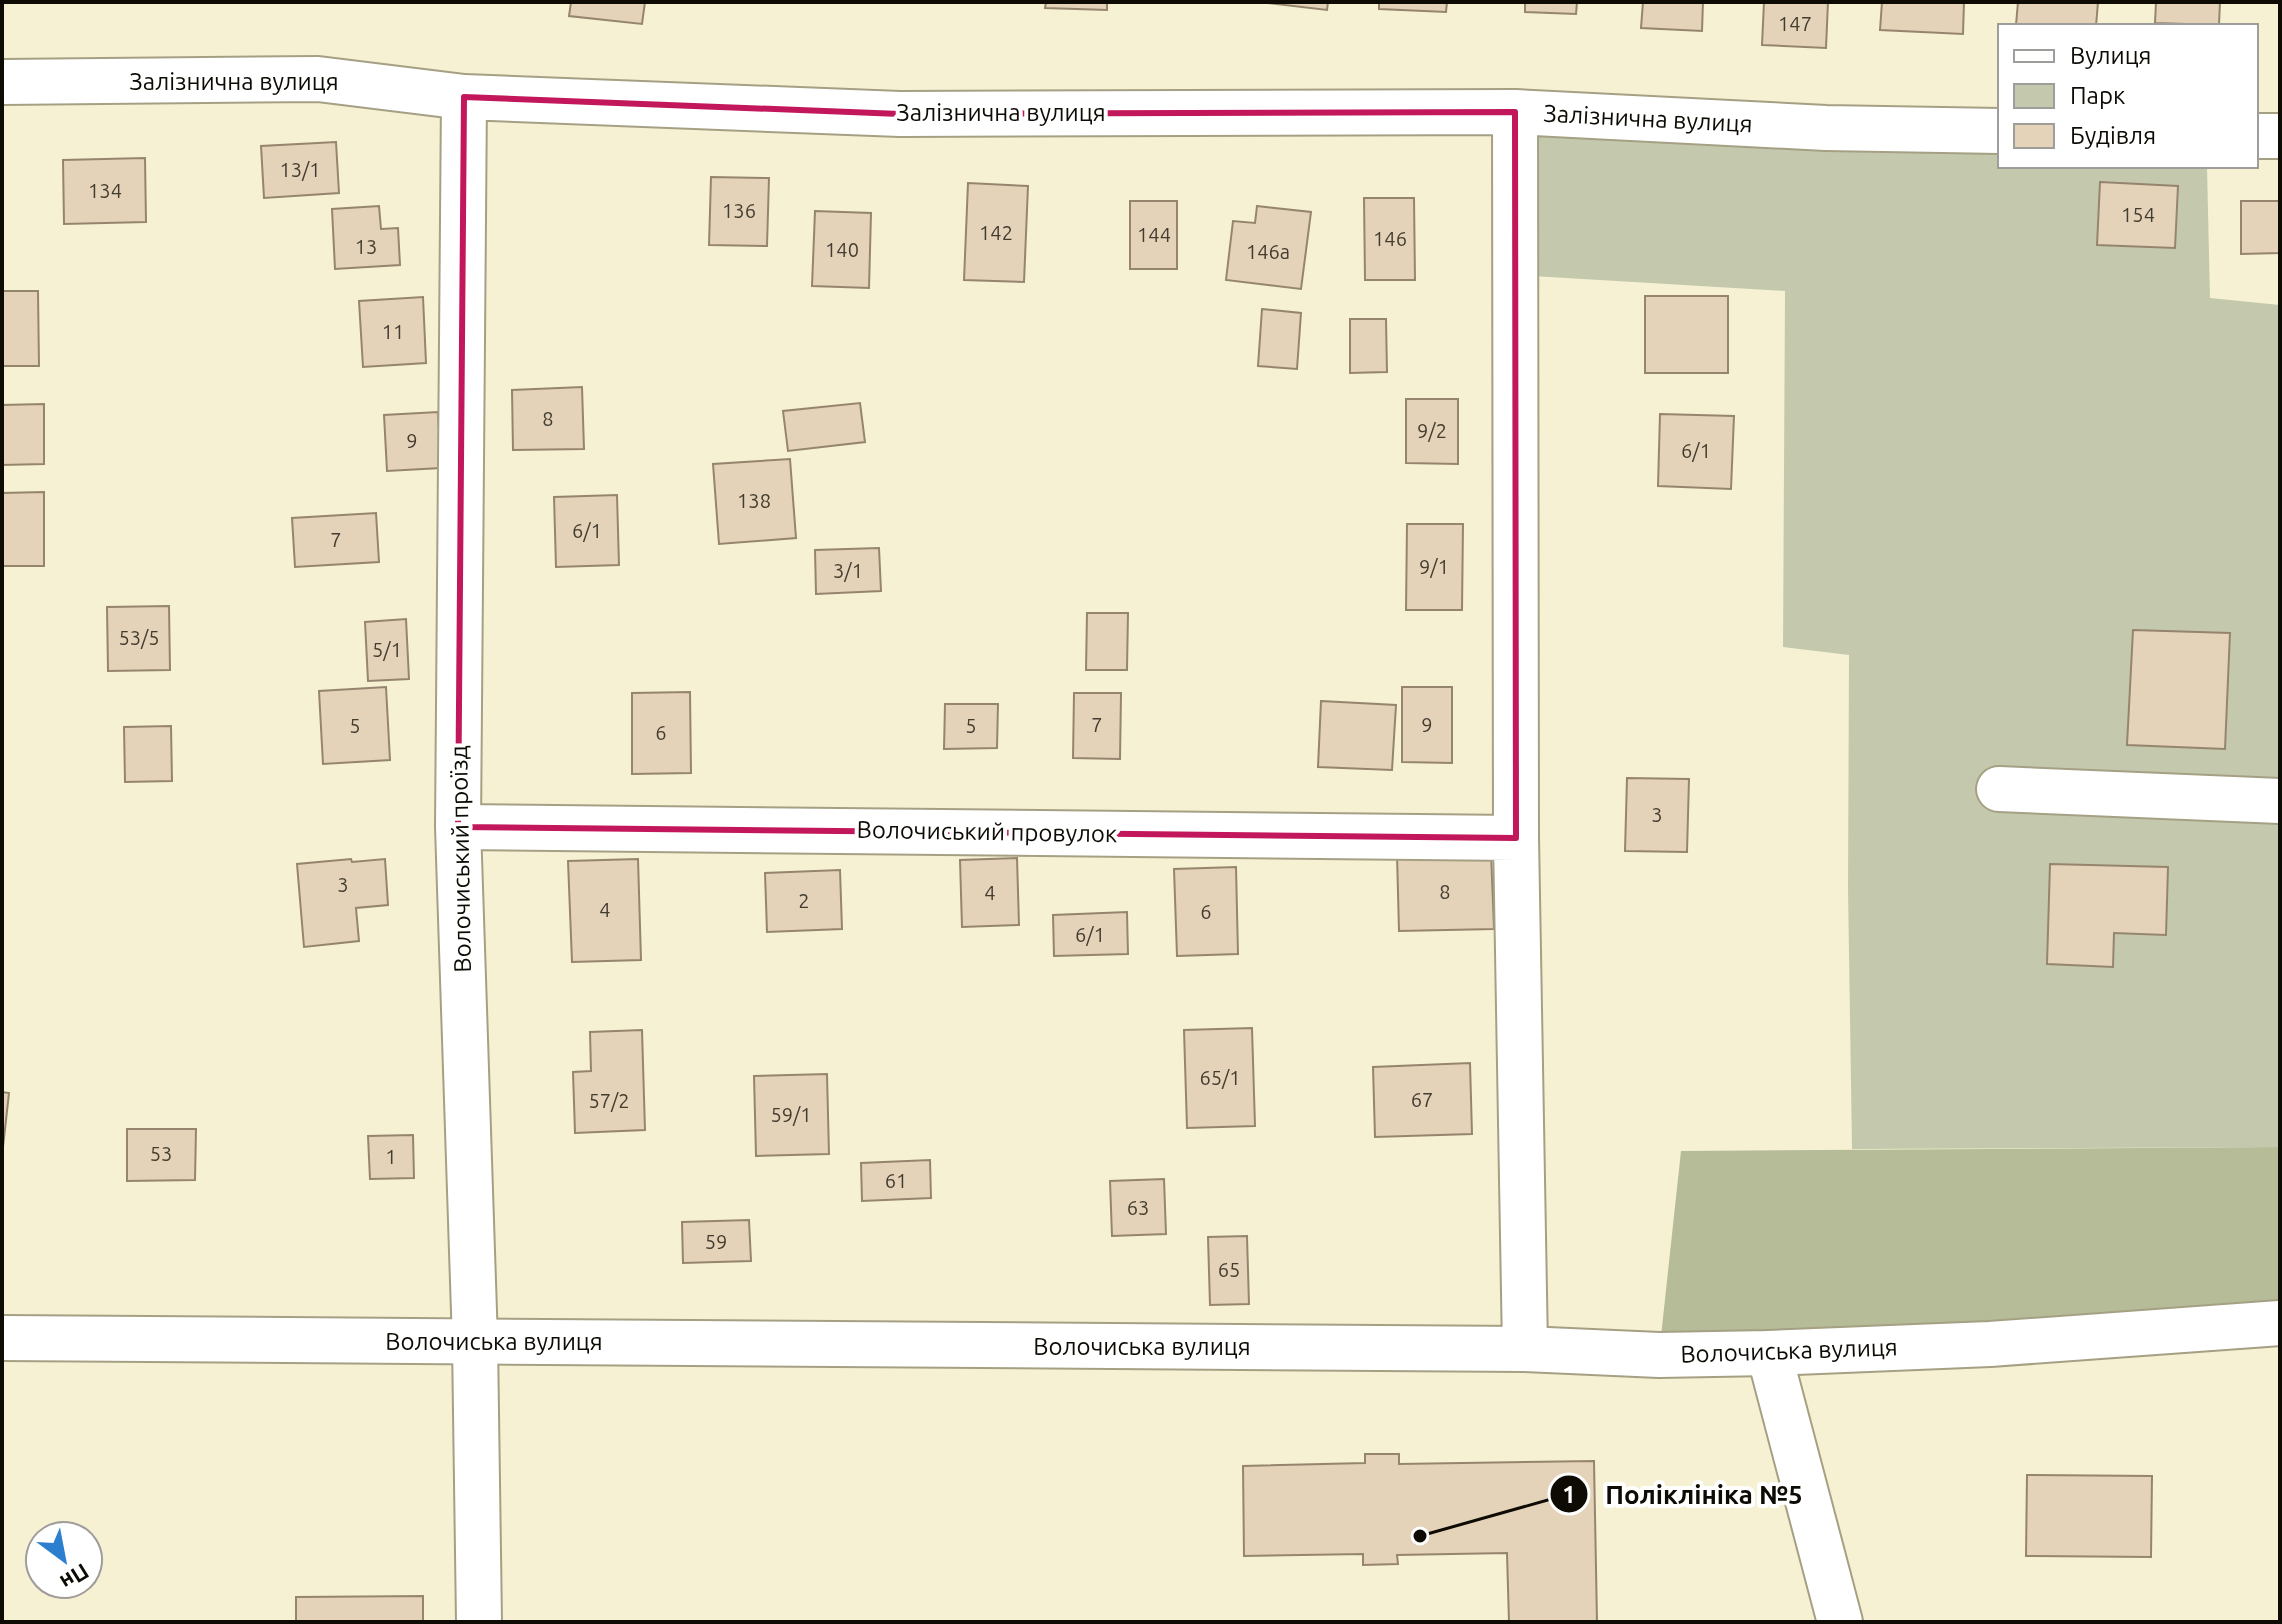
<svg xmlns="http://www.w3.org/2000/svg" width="2282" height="1624" font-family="Ubuntu,sans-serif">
<rect width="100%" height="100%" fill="#f6f1d3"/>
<path fill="#c4c9ad" d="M1515,112L2000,131V166H2207L2210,298L2280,305V1147L1852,1149L1848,889L1849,655L1783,647L1785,291L1516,275Z"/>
<path fill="#b6bc97" d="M2280,1147V1323L1659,1355L1681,1151Z"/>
<path fill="#e4d2b9" stroke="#96856e" stroke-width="2" d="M571,2H645L642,24L569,16Z
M1046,2H1107V10L1045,8Z
M1259,2H1328L1327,10Z
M1379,2H1447L1446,12L1379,9Z
M1525,2H1577L1576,14L1525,12Z
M1643,2H1703L1702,31L1641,28Z
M1764,2H1828L1826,48L1762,45Z
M1882,2H1964L1963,34L1880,30Z
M2018,2H2098L2096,26L2016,25Z
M2156,2H2220L2219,25L2155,23Z
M336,142L339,193L264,198L261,146Z
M145,158L146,222L64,224L63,160Z
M711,177L769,178L767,246L709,245Z
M2100,182L2178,186L2175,248L2097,245Z
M968,183L1028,186L1024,282L964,280Z
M1364,198H1414L1415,280H1365Z
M1130,201H1177V269H1130Z
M2241,201H2280V253L2241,254Z
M379,206L381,229L398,228L400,265L335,269L332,209Z
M1257,206L1311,212L1301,289L1226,280L1233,221L1255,223Z
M815,211L871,213L869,288L812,286Z
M2,291H38L39,366H2Z
M1645,296H1728V373H1645Z
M423,297L426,363L363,367L359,301Z
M1262,309L1301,313L1297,369L1258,366Z
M1350,319H1386L1387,372L1350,373Z
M582,387L584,449L513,450L512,390Z
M1406,399H1458V464L1406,463Z
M860,403L865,442L788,451L783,411Z
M44,404V464L2,465V405Z
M438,412L441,468L387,471L384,415Z
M1660,414L1734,416L1731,489L1658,486Z
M790,459L796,538L719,544L713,464Z
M44,492V566H2V493Z
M617,495L619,565L556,567L554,497Z
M376,513L379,562L295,567L292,518Z
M1407,524H1463L1462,610H1406Z
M879,548L881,591L816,594L815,550Z
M169,606L170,670L108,671L107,607Z
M1087,613H1128L1127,670H1086Z
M406,619L409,679L368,681L365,622Z
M2133,630L2230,633L2225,749L2127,745Z
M386,687L390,760L323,764L319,691Z
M1402,687H1452V763L1402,762Z
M690,692L691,773L632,774V693Z
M1074,693H1121L1120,759L1073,758Z
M1321,701L1396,705L1392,770L1318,767Z
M945,704H998L997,748L944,749Z
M171,726L172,781L125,782L124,727Z
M1627,778L1689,779L1687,852L1625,851Z
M1491,852L1494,929L1399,931L1397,855Z
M1017,858L1019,925L962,927L960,860Z
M351,859L352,862L385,859L388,905L356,908L359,941L304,947L297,864Z
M638,859L641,960L572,962L568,861Z
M2050,864L2168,867L2166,935L2114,933L2113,967L2047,964Z
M1236,867L1238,954L1177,956L1174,869Z
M840,870L842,929L767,932L765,873Z
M1127,912L1128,954L1054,956L1053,915Z
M1252,1028L1255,1126L1187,1128L1184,1030Z
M642,1030L645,1130L575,1133L573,1072L591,1071L590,1032Z
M1470,1063L1472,1134L1375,1137L1373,1067Z
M827,1074L829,1154L756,1156L754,1076Z
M2,1092L9,1093L2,1156Z
M127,1129H196L195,1180L127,1181Z
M413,1135L414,1178L370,1179L368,1136Z
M930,1160L931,1198L862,1201L861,1163Z
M1164,1179L1166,1234L1112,1236L1110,1181Z
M749,1220L751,1261L683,1263L682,1222Z
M1247,1236L1249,1304L1210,1305L1208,1237Z
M1365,1454H1399V1464L1594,1461L1597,1622H1509L1507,1553L1397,1555L1398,1564L1363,1565V1554L1244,1556L1243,1466L1365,1463Z
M2027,1475L2152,1476L2151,1557L2026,1556Z
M423,1596V1622H296V1597Z"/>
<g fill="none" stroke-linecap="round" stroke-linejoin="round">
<defs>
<path id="minor" d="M2,82L318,79L464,97L900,114L1515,112L1826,128L2000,131
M464,97L458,827L475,1342L479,1622
M1515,112L1516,838L1525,1349
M2256,136H2280
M1999,789L2280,801
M458,827L1516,838
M1769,1353L1840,1622"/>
<path id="major" d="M2,1338L1525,1349L1659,1355L1769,1353L1990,1344L2280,1323"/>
</defs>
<use href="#minor" stroke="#a5a084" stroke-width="48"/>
<use href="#major" stroke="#a5a084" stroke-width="48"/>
<use href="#minor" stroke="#fff" stroke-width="44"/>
<use href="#major" stroke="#fff" stroke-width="44"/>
</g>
<path fill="none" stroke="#c2185b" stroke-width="6" stroke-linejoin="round" d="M464,97L900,114L1515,112L1516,838L458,827Z"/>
<g text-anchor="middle" stroke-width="8" stroke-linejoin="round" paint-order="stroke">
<g font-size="20" fill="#433d30">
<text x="1795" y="31">147</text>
<text x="300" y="177">13/1</text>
<text x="105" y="198">134</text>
<text x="739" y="218">136</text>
<text x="2138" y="222">154</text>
<text x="996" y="240">142</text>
<text x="1154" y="242">144</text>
<text x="1390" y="246">146</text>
<text x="366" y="254">13</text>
<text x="842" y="257">140</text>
<text x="1268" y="259">146а</text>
<text x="393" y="339">11</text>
<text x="548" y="426">8</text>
<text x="1432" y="438">9/2</text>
<text x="412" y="448">9</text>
<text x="1696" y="458">6/1</text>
<text x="754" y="508">138</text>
<text x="587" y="538">6/1</text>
<text x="336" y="547">7</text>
<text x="1434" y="574">9/1</text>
<text x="848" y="578">3/1</text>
<text x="139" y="645">53/5</text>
<text x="387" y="657">5/1</text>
<text x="1097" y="732">7</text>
<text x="1427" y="732">9</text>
<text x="355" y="733">5</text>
<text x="971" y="733">5</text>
<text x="661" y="740">6</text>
<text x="1657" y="822">3</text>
<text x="343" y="892">3</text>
<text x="1445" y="899">8</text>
<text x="990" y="900">4</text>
<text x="804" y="908">2</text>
<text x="605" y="917">4</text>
<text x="1206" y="919">6</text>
<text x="1090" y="942">6/1</text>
<text x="1220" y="1085">65/1</text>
<text x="1422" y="1107">67</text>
<text x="609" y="1108">57/2</text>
<text x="791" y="1122">59/1</text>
<text x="161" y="1161">53</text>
<text x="391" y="1164">1</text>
<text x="896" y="1188">61</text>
<text x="1138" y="1215">63</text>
<text x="716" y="1249">59</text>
<text x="1229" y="1277">65</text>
</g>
<g font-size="24" fill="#0d0b03" stroke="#fff">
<text x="234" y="90">Залізнична вулиця</text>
<text x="1001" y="121">Залізнична вулиця</text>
<text transform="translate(1648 119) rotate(3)" y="8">Залізнична вулиця</text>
<text transform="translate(987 832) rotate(1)" y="8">Волочиський провулок</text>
<text transform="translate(461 859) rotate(-91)" y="8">Волочиський проїзд</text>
<text x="494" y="1350">Волочиська вулиця</text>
<text x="1142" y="1355">Волочиська вулиця</text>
<text transform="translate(1789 1351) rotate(-2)" y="8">Волочиська вулиця</text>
</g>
</g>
<path fill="none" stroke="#0d0b03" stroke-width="3" d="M1420 1536L1569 1494"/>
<g fill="#0d0b03" stroke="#fff" stroke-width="3">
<circle cx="1420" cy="1536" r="8"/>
<circle cx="1569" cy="1494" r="20"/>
</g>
<g font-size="24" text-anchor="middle" font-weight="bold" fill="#fff">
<text x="1569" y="1503">1</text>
</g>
<g font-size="26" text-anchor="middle" font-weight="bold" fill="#0d0b03" stroke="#fff" stroke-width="8" stroke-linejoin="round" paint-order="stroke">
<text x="1704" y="1504">Поліклініка №5</text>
</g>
<rect width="2282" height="1624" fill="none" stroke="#0d0b03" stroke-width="8"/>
<rect x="1998" y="24" width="260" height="144" fill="#ffffff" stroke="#9e9d9a" stroke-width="2"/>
<rect x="2014" y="50" width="40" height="12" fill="#ffffff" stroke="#9e9d9a" stroke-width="2"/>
<text x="2070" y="64" font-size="24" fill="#0d0b03">Вулиця</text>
<rect x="2014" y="84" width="40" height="24" fill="#c4c9ad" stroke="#9e9d9a" stroke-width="2"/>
<text x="2070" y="104" font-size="24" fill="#0d0b03">Парк</text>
<rect x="2014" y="124" width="40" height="24" fill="#e4d2b9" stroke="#9e9d9a" stroke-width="2"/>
<text x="2070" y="144" font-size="24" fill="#0d0b03">Будівля</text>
<g transform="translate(64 1560) rotate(148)"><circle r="38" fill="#ffffff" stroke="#9e9d9a" stroke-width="2"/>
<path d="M0-6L14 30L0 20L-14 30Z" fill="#2c7fce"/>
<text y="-12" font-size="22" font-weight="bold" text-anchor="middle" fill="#0d0b03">Пн</text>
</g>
</svg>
